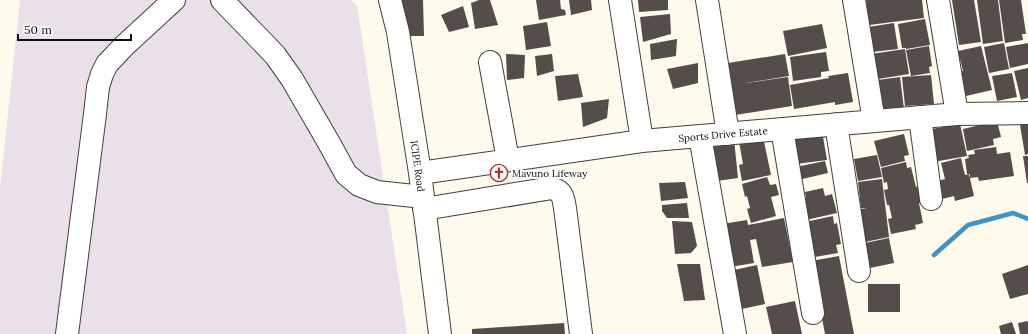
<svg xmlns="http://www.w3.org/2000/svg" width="1028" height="334" font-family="Lora,serif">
<rect width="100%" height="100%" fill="#fefaec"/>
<path fill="#e9e0ea" d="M20,0H352L357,6L407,334H0V189Z"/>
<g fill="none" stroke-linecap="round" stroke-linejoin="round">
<path stroke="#4091c4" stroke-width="4.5" d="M934,255L968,225L1013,213L1028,219"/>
</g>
<path fill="#544d49" d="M399,0H423L424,36H403Z
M479,0H490L498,25L475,29L471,3Z
M536,0H560L561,9L565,10L566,15L539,20Z
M569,0H591L592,10L571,15Z
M638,0H668V10L639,12Z
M866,0H922L924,18L869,25Z
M952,0H974L981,42L959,45Z
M977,0H998L1003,41L983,44Z
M999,0H1021L1026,34H1022L1023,40L1005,43Z
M463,6L469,27L449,32L441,15Z
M670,14L671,34L643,42L640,17Z
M925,19L930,45L906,49V48H902L898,24Z
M547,22L551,46L526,50L523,26Z
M894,23L898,49L872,52L868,27Z
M822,24L827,48L788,56L783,31Z
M677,39L676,56L651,60L650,44Z
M1004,43L1009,69L989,73L984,47Z
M1028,43V64L1010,68L1006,47Z
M929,46L932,66L929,67L930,73L911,76L906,50Z
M981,46L992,90L966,96L960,71H963L958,51Z
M905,49L909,74L878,79V74H874L871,54Z
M826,52L829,71L821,72V77L793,81L790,57Z
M506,54L525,55L524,78L507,80Z
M552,54L554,71L537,76L535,56Z
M785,54L789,76L746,83L788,77L792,106L735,115L730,86H732L728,63Z
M698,63V83L673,89L667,69Z
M1028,68V98L1021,100L1014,71Z
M848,73L853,102L835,105V102L794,109L790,85L829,78L828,76Z
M1012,73L1017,97L997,101L992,76Z
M578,74L583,97L558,101L555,76Z
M931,75L934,104L905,106L902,77Z
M900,77L904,109L882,111L878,80Z
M609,99L607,118L583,127L581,103Z
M997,121L1001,137L993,139L994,145L967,151L963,129Z
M960,124L967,156L933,162L926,130Z
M1028,124V154L1025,155L1020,125Z
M822,131L827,160L796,164L791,135Z
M762,132L771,175L742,181L739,165L743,164L738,136Z
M904,134L909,155L904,156L905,161L881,167L874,141Z
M734,139L738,178L717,181L713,142Z
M996,147L997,154L1010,152L1014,176L979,181L978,177L970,178V174H972H967L965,159L969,158L968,155L975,154L974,150Z
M877,155L882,177L858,181L854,159Z
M1023,156H1028V183H1027Z
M961,158L965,175L969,174L974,196L955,201L954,196L938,200L933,182L945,179L941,163Z
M825,161L828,173L798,180L796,167Z
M906,162L907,168L911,167L916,187L919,186L922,202L919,203L923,223L915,225L916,229L891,234L888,219L892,218L889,205H887L884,190L888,189L887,182L884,183L881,168Z
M767,177L770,185L776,184L779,195L771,197L776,216L751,223L747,209L750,208L747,196L745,197L742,184Z
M882,179L889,237L865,242L860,209L867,208H861L858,182Z
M685,182L688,198L661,201L659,183Z
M823,188L825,196L832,194L837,213L806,220L801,199L806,198L805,192Z
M687,203L689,218H667L662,211V205Z
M833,216L834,224L837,223L841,244L836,245L838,253L809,258L805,222Z
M784,218L793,262L762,267L756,239L750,240L754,263L730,267L722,224L747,220L748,225Z
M672,221L692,222L697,246L691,253L675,254Z
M889,238L894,263L870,268L865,243Z
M839,256L854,334H825L811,261Z
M677,264H700L705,300L684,301Z
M757,265L765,304L737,310L729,271Z
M1028,265V294L1010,299L1002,274Z
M868,284H900V312H868Z
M795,301L802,334H772L766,307Z
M1028,321V334H1020L1018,323Z
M1012,322L1016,334H1001L999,326Z
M564,323L565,334H472V329Z"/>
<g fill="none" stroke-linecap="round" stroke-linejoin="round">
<defs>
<path id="minor" d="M222,0L275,55L292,79L329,143L346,174L359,185L377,192L423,197
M390,0L398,32L420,173L440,334
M620,0L642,141
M707,0L728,134
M854,0L874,121
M938,0L957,114
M490,62L508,160
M920,117L931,199
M836,124L859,271
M782,129L813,313
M700,136L735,334
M420,173L642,141L957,114L1028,113
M424,209L552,188C563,192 563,197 565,208L581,334
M67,334L95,114L98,87L102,74L107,64L124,46L174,0"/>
</defs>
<use href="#minor" stroke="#3f3f3f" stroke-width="24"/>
<use href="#minor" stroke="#fff" stroke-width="22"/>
</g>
<defs>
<symbol id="church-ring" viewBox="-11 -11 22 22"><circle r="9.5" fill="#fff" stroke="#b32d36" stroke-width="1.5"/><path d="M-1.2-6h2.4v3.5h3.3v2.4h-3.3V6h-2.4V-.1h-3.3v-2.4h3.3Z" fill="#b32d36"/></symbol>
</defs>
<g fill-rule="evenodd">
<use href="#church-ring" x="489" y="163" width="20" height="20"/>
</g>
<g text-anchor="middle" stroke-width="4" stroke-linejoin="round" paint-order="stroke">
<g font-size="10" fill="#0c0c0c" stroke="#fff">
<text transform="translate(723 134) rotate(-5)" y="4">Sports Drive Estate</text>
<text transform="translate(418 166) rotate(82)" y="4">ICIPE Road</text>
</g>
<g font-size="10" fill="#0c0c0c" stroke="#fff" text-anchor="start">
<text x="512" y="177">Mavuno Lifeway</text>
</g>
</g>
<path d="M18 34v6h113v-6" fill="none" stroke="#0c0c0c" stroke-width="2"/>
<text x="24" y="34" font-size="12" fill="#0c0c0c" stroke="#ffffff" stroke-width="3" paint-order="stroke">50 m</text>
</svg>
